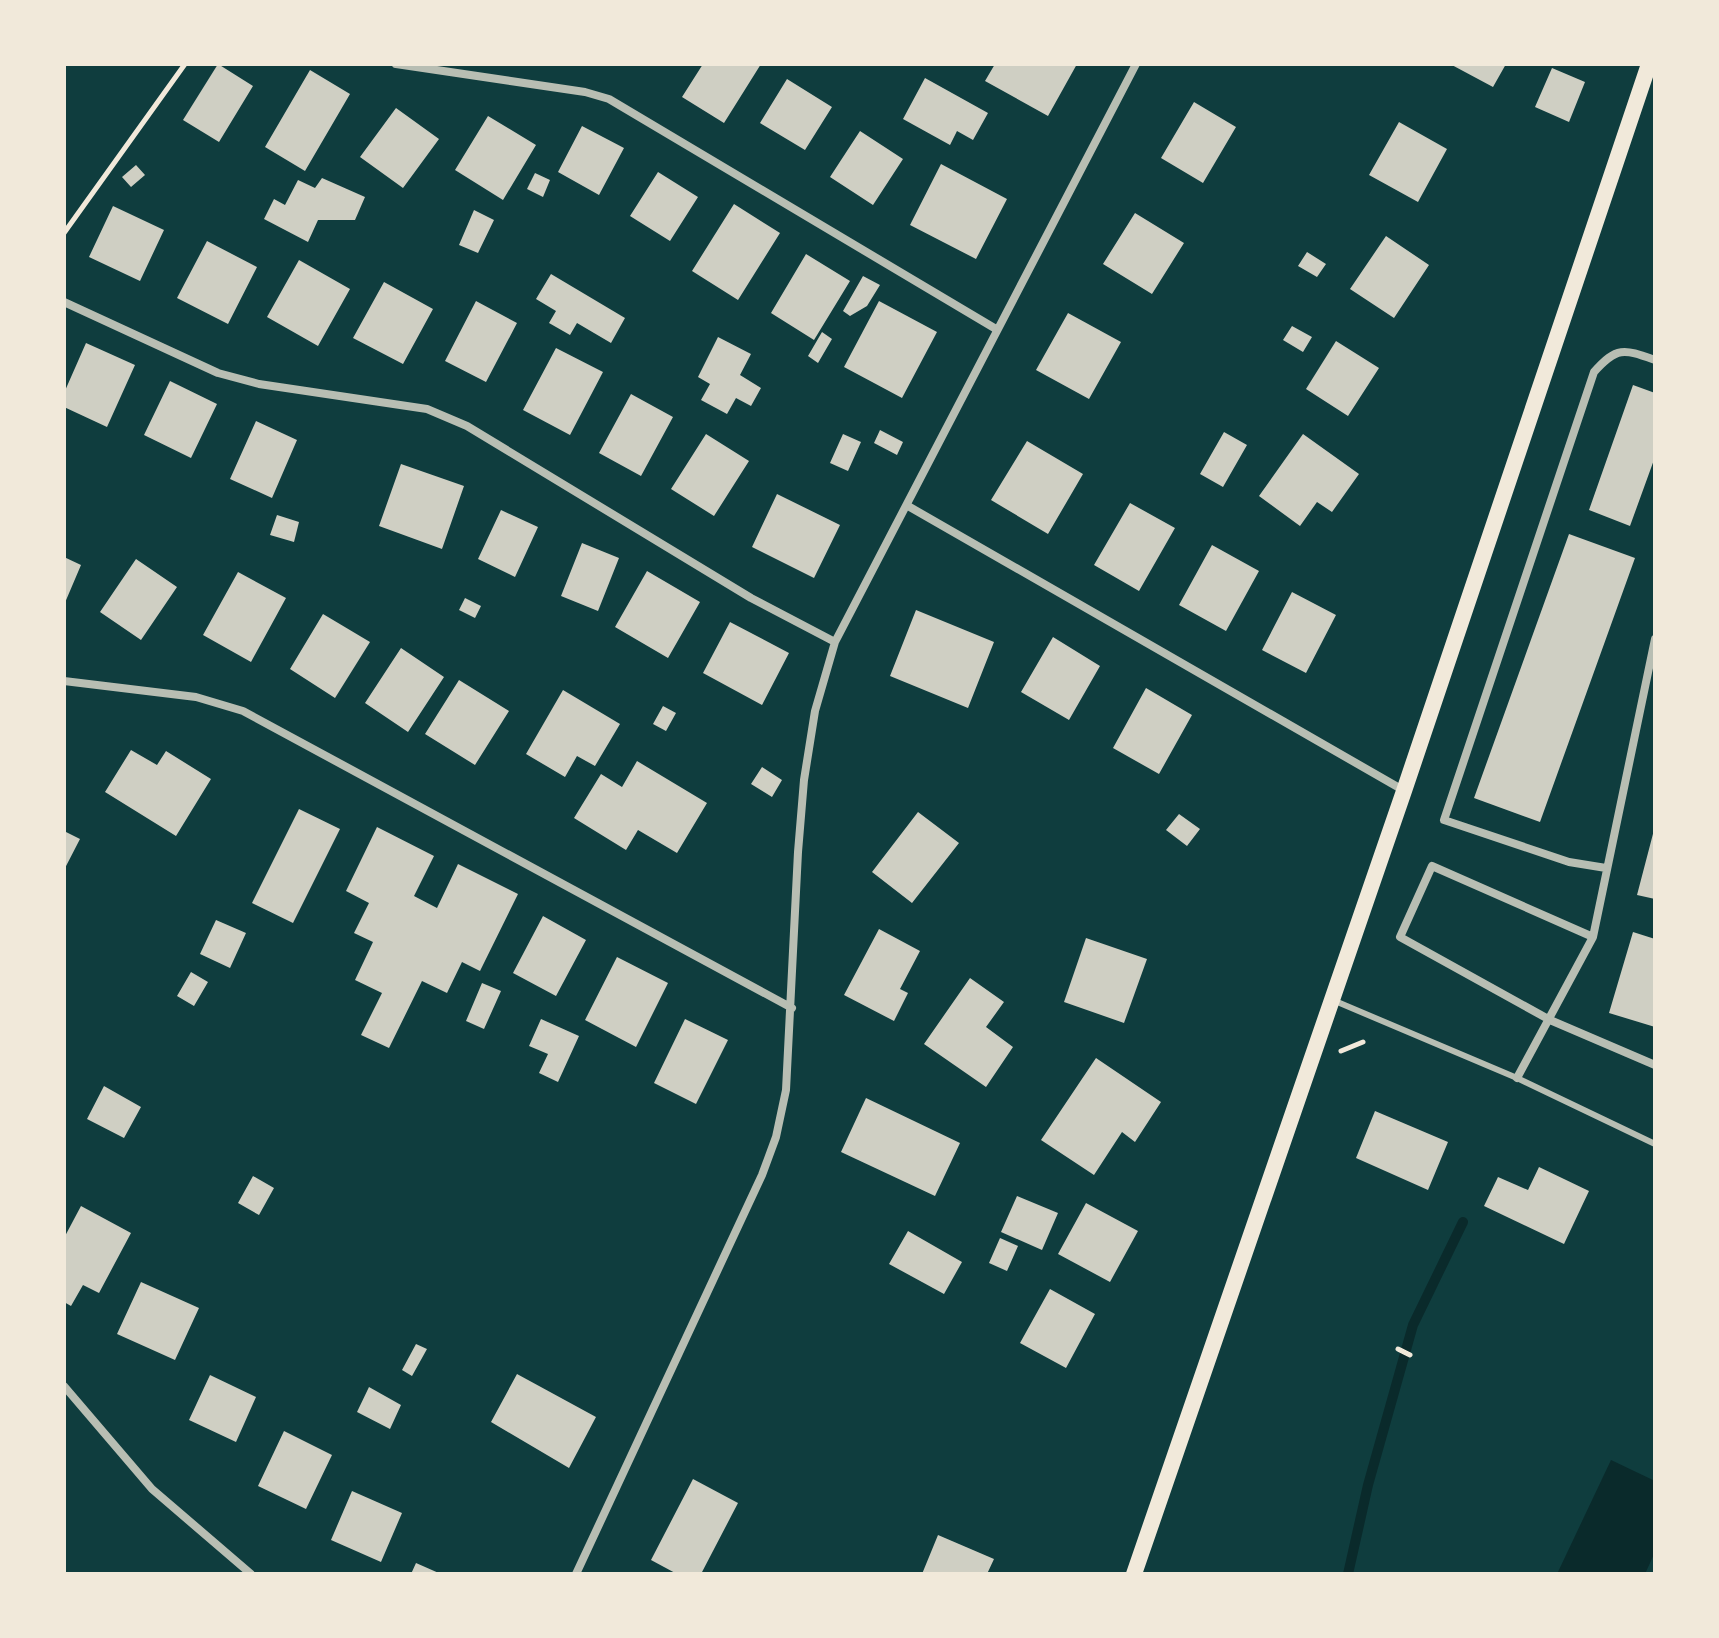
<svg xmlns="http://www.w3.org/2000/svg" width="1719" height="1638" font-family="'DM Sans',sans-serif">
<rect width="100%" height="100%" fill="#0f3d3e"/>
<path fill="#0a2a2b" d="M1611,1460L1655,1481V1552L1645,1574H1557Z"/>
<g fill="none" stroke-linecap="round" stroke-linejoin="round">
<path stroke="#0a2a2b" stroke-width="10" d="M1348,1574L1368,1485L1413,1325L1463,1222"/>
</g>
<path fill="#cfcfc3" d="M218,64L253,86L219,142L183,120Z
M703,64H761L724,123L682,97Z
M995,64H1077L1048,116L985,81Z
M1450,64H1506L1493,87Z
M1552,68L1585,82L1569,122L1535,107Z
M310,70L350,94L305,171L265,147Z
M925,78L988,113L973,140L957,131L950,145L903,119Z
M787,79L832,107L805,150L760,123Z
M1194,102L1236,127L1203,183L1161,158Z
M396,108L439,139L403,188L360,157Z
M488,116L536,145L503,200L455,170Z
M1399,122L1447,149L1418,202L1369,175Z
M582,126L624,148L599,195L558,172Z
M860,131L903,159L873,205L830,177Z
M941,164L1007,199L976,259L910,225Z
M136,165L145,175L131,187L122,177Z
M658,172L698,197L670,241L630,216Z
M535,173L550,180L543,197L527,189Z
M322,178L365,197L355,220H318L308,242L264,219L274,199L285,205L298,180L315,188Z
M734,204L780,233L738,300L692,271Z
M113,206L164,230L140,281L89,257Z
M474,210L494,220L478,253L459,245Z
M1135,213L1184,243L1152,294L1103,264Z
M1386,236L1429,265L1394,318L1350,289Z
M207,241L257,267L228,324L177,298Z
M1307,252L1326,264L1317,277L1298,266Z
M806,254L850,281L814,340L771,313Z
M299,260L350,289L318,346L267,317Z
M551,274L625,318L611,343L577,323L570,335L549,323L556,311L536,299Z
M863,276L880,285L867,306L850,316L843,311Z
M384,282L433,309L403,364L353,338Z
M476,301L517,323L486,382L445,361Z
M879,301L937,332L902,398L844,367Z
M1068,313L1121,342L1089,399L1036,370Z
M1292,326L1312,337L1303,352L1283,340Z
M822,332L832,339L818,363L808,356Z
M718,337L751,354L740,375L761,388L751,406L736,398L727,414L701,400L710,384L698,377Z
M1336,341L1379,368L1348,416L1306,389Z
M86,343L135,365L107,427L64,407V393Z
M556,348L603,372L570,435L523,410Z
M170,381L217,404L191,458L144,435Z
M1633,385L1655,393V457L1630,526L1589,510Z
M631,394L673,417L641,476L599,453Z
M256,421L297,440L272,498L230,479Z
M880,430L903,442L897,455L874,443Z
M1224,432L1247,445L1223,487L1200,474Z
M706,434L749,461L714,516L671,489Z
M843,434L861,442L848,471L830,463Z
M1303,434L1359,474L1332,512L1317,502L1300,526L1259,496Z
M1027,441L1083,474L1048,534L991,500Z
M401,464L464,486L442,549L379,526Z
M777,494L840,525L814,578L752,547Z
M1130,503L1175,528L1139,591L1094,565Z
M501,510L538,527L515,577L478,559Z
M277,515L299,522L294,542L270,535Z
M1569,534L1635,558L1540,822L1474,798Z
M582,543L619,558L598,611L561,596Z
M1212,545L1259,571L1226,631L1179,605Z
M64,557L81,565L64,605Z
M136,559L177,587L141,640L100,612Z
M647,571L700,602L668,658L615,627Z
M238,572L286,598L251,662L203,635Z
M1292,592L1336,615L1306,673L1262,650Z
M465,598L481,606L475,618L459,610Z
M916,610L994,642L968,708L890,676Z
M323,614L370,642L335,698L290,669Z
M730,622L789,653L762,705L703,673Z
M1053,637L1100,666L1069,720L1021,692Z
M401,648L444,677L408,732L365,703Z
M459,680L509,711L475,765L425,734Z
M1146,688L1192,715L1159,774L1113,748Z
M563,690L620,724L595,766L577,756L565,777L526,754Z
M663,706L676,713L666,731L653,724Z
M131,750L157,765L166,751L211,779L176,836L105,792Z
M637,761L707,803L677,853L638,830L626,850L574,818L601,774L622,787Z
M762,767L782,780L772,797L751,784Z
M299,809L340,829L293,923L252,903Z
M918,812L959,843L912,903L872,872Z
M1179,814L1200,829L1187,846L1166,830Z
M377,827L434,856L414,896L437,908L458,864L518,894L480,971L462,962L447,993L422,981L389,1048L361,1035L382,993L355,980L373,942L354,933L369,903L346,891Z
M1654,830H1655V899L1637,895Z
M64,831L80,839L64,870Z
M543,916L586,940L556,996L513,973Z
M216,920L246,933L230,968L200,954Z
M879,929L920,951L900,989L908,993L894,1021L844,995Z
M1633,932L1655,939V1027L1609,1013Z
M1086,938L1147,959L1124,1023L1064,1002Z
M617,957L668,983L636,1047L585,1020Z
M191,972L208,982L194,1006L177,996Z
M970,978L1004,1002L986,1027L1013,1047L986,1087L924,1044Z
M482,983L501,991L484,1029L466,1021Z
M541,1019L579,1036L558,1082L539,1073L548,1054L529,1046Z
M685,1019L728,1040L696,1104L654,1083Z
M1096,1058L1161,1102L1135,1142L1122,1132L1094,1175L1041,1140Z
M104,1086L141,1107L124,1138L87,1119Z
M866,1098L960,1143L935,1196L841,1152Z
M1375,1111L1448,1142L1428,1190L1356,1158Z
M1539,1167L1589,1191L1564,1244L1484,1206L1498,1177L1528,1190Z
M253,1176L274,1188L259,1215L238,1203Z
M1017,1196L1058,1213L1042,1250L1001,1232Z
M1086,1203L1138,1231L1110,1282L1058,1254Z
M81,1206L131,1233L99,1293L83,1285L71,1306L64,1302V1238Z
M908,1231L962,1262L944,1294L889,1264Z
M1000,1238L1018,1246L1007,1271L989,1263Z
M141,1282L199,1308L175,1360L117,1334Z
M1050,1289L1095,1314L1066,1368L1020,1343Z
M416,1344L427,1349L412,1376L402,1370Z
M517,1374L596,1417L569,1468L491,1422Z
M210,1375L256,1397L236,1442L189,1420Z
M369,1387L401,1405L390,1429L357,1412Z
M284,1431L332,1455L306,1509L258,1486Z
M693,1479L738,1503L701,1574H677L651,1560Z
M352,1491L402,1513L381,1562L331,1540Z
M938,1535L994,1559L987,1574H922Z
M416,1563L441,1574H411Z"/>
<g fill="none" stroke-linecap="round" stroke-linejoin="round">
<path stroke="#f1e9da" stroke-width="5" d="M64,233L185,64
M1341,1051L1363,1042
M1398,1349L1410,1355"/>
<path stroke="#b8beb3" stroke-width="6" d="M1335,1001L1517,1078L1655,1144"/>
<path stroke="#b8beb3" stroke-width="8" d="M396,64L585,92L609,99L996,329
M64,302L218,373L259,384L427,409L467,426L751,598L835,642
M908,506L1403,790
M64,681L196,697L243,711L792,1008
M1606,868L1569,862L1444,820L1594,372C1617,346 1624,349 1655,360
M1593,937L1432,866L1400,937L1550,1020L1655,1065
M1517,1078L1593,937L1655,639
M64,1386L152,1489L251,1574
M576,1574L762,1175L776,1137L786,1090L798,852L804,780L815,711L835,642L1136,64"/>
<path stroke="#f1e9da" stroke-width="16" d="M1134,1574L1404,791L1649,64"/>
</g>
<rect width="1719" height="1638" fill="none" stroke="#f1e9da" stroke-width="132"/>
</svg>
